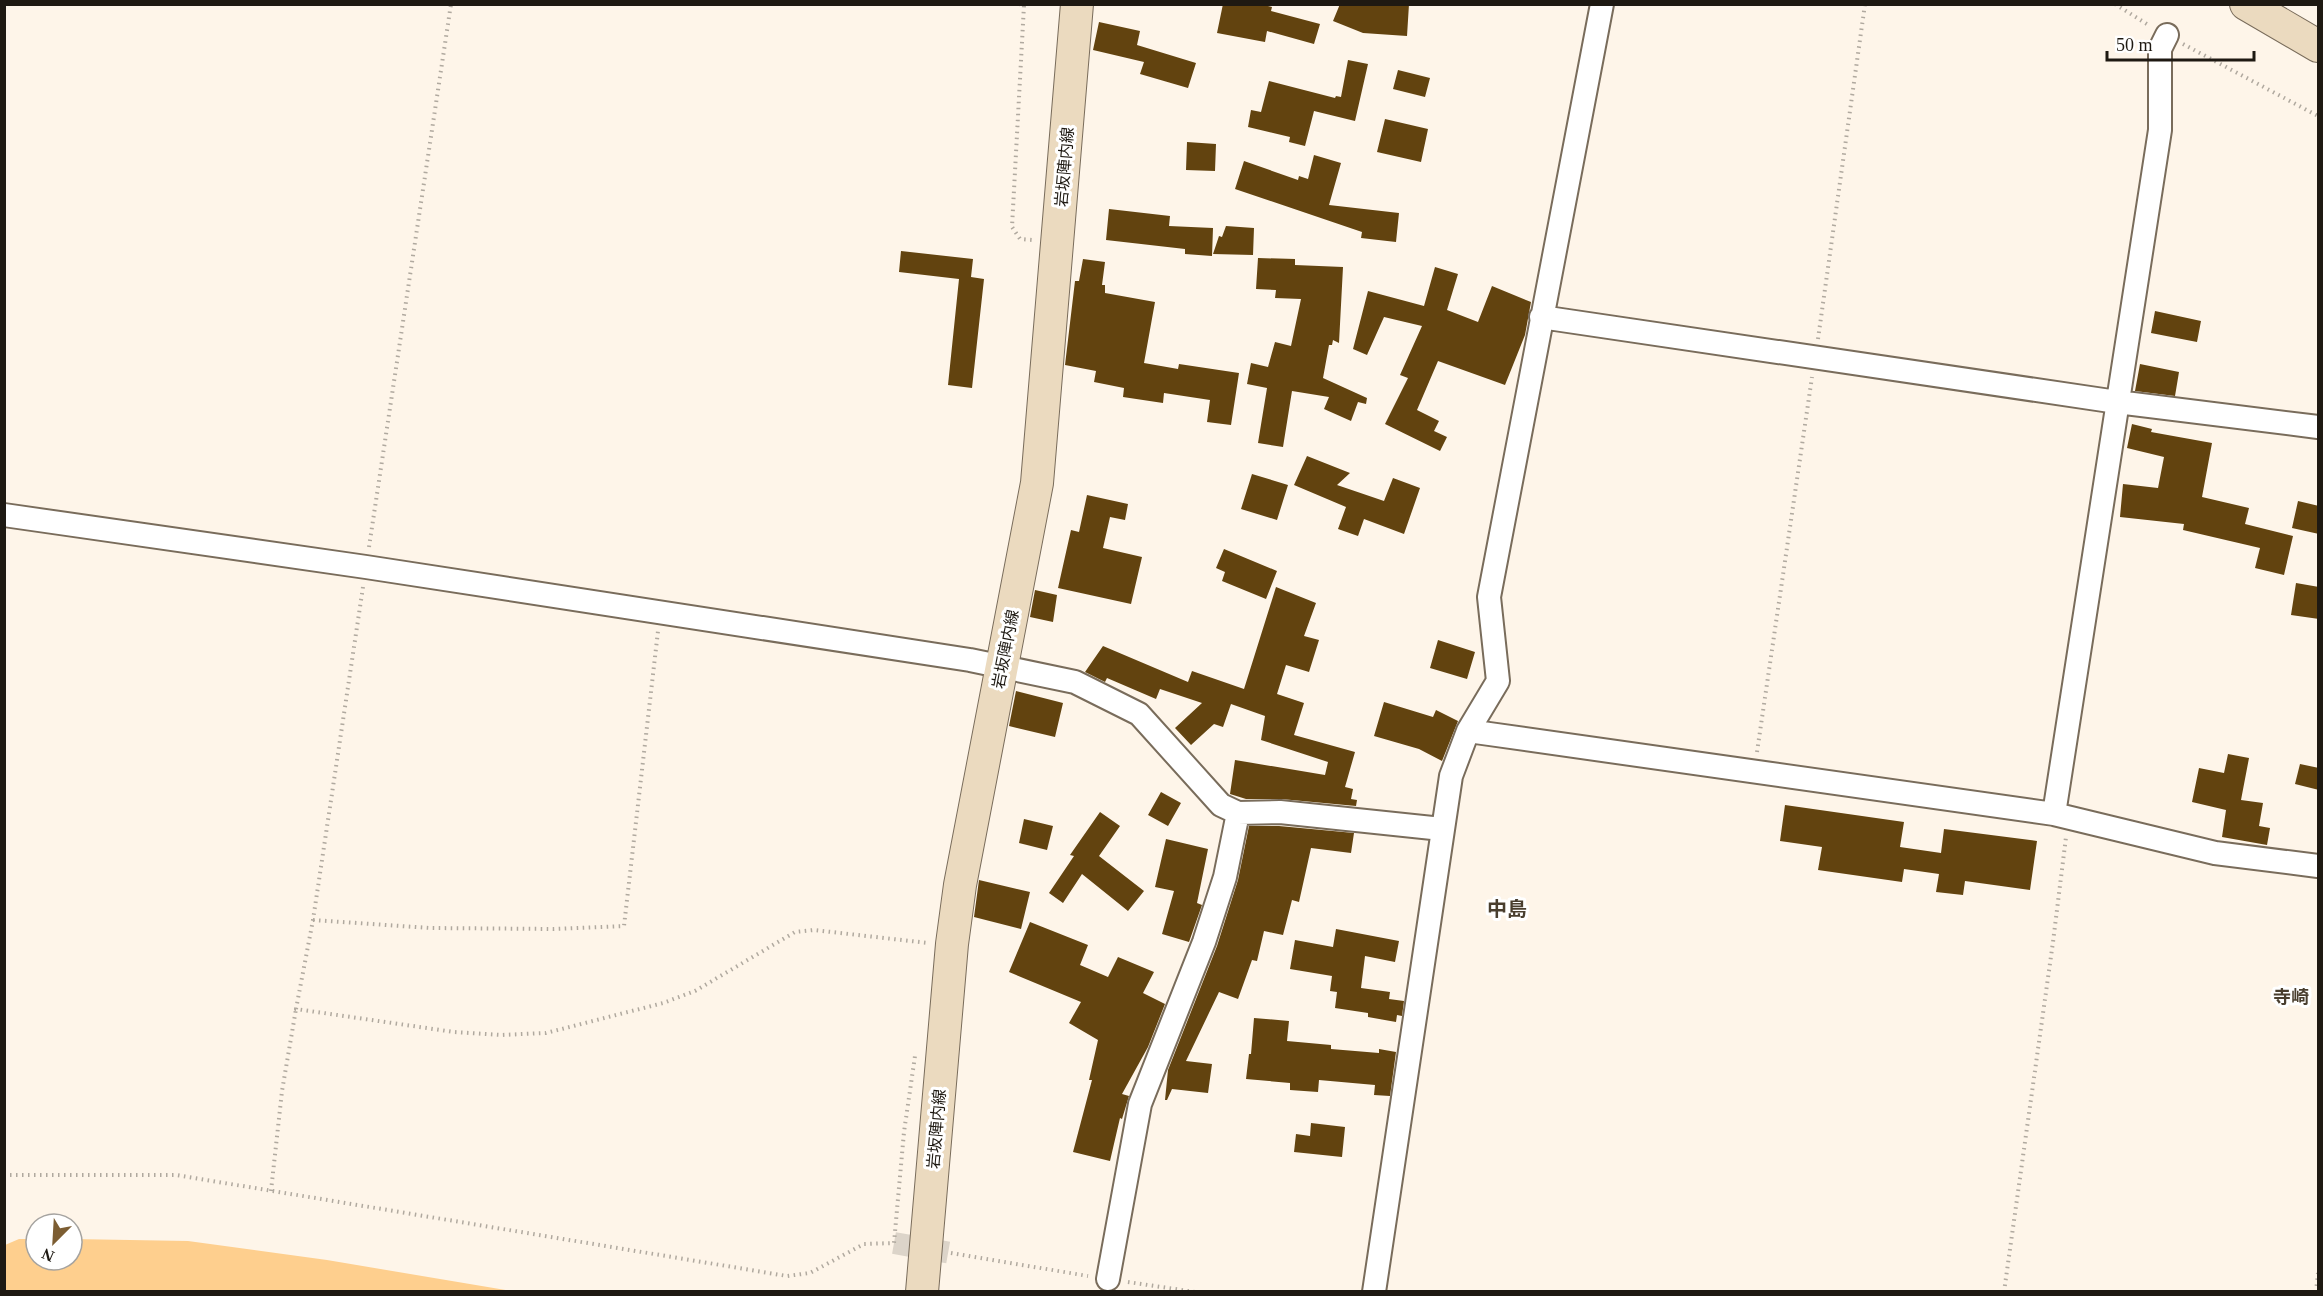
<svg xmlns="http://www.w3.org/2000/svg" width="2323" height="1296" font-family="'Times New Roman','Noto Sans JP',serif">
<rect width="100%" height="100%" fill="#fef5e9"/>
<path fill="#fecf8e" d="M19,1239H36V1260H72V1239L188,1241L327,1260L511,1291H5V1245Z"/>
<path fill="#62430f" d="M1223,4H1260L1272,7L1271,11L1320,24L1314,44L1267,31L1265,42L1217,33Z
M1340,4H1409L1407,36L1363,33L1333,21Z
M1099,22L1140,31L1137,45L1196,63L1188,88L1140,74L1144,62L1093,50Z
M1348,60L1368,64L1355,121L1314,111L1305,146L1289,142L1290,137L1248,127L1251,110L1261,112L1269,81L1335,98L1336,96L1341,97Z
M1398,70L1430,78L1425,97L1393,89Z
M1385,119L1428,129L1421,162L1377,152Z
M1187,142L1216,144L1215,171L1186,170Z
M1314,155L1341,163L1329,205L1399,213L1396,242L1361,238L1362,232L1235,189L1244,161L1298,180L1299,176L1308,179Z
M1109,209L1170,216L1169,226L1213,228L1212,256L1185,254V249L1106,240Z
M1226,226L1254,228L1253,255L1213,254L1219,236L1222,237Z
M901,251L973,259L971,277L984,279L972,388L948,385L959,279L899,272Z
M1258,258L1295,259V265L1343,267L1339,343L1333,340L1332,345H1329L1323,378L1367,398L1366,404L1358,402L1351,421L1324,409L1329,397L1292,391L1283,447L1258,443L1267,388L1247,384L1251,363L1268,367L1275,342L1291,346L1301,299L1275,298L1276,290L1256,289Z
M1083,259L1105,262L1102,285H1105V293L1155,302L1144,363L1178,369L1179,364L1239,373L1231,425L1207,422L1210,400L1164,393L1163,403L1123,397L1124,388L1094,382L1096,371L1065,365L1075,281H1079Z
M1435,267L1458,274L1447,310L1478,322L1492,286L1531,302L1525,335L1505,385L1438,361L1417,410L1439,421L1434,431L1447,437L1440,451L1385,424L1408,378L1400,375L1422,326L1384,317L1367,355L1353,349L1368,291L1424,306Z
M2155,311L2201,321L2197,342L2151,333Z
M2140,364L2179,372L2175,396L2135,391Z
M2132,424L2152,429L2151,432L2212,443L2202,497L2249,508L2245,524L2293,536L2284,575L2255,568L2260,548L2183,530L2184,524L2120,517L2123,484L2158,488L2164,457L2127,448Z
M1307,456L1350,473L1337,485L1384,501L1393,478L1420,488L1404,534L1364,519L1358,536L1338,529L1346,507L1294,485Z
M1252,474L1288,485L1277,520L1241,509Z
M1087,495L1128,504L1125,520L1110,517L1103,548L1142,557L1131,604L1058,588L1071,530L1079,532Z
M2298,501L2319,506V534L2292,528Z
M1224,549L1277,571L1266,599L1222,581L1225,572L1216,568Z
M2296,583L2319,587V619L2291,615Z
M1276,587L1316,603L1304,636L1319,640L1309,672L1286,665L1277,694L1304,703L1294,735L1355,752L1345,787L1353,789L1351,799L1357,800L1356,806L1281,799H1246L1230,794L1235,760L1325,775L1328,762L1261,740L1265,716L1231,704L1223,727L1214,724L1191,745L1175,728L1202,703L1160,689L1156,699L1107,678L1105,682L1085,672L1103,646L1188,682L1192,671L1244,689Z
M1035,590L1057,595L1053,622L1030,617Z
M1438,640L1475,652L1467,679L1430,668Z
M1016,691L1063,703L1055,737L1009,726Z
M1384,702L1433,717L1436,710L1458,721L1442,761L1419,749L1374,736Z
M2228,754L2249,758L2241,800L2263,803L2259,826L2270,828L2267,845L2222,837L2226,810L2192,802L2199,768L2224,773Z
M2300,764L2319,768V790L2295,784Z
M1161,792L1181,803L1168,826L1148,815Z
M1785,805L1904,822L1900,847L1941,853L1944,829L2037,841L2030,890L1965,881L1963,895L1936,892L1939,874L1904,869L1902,882L1818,870L1822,847L1780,841Z
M1100,812L1120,826L1099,856L1144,891L1128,911L1082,874L1063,903L1049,893L1074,856L1070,855Z
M1024,819L1053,826L1047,850L1019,843Z
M1249,826H1279L1354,833L1351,853L1311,848L1299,902L1292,900L1283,935L1264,931L1257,961L1252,960L1238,999L1219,992L1186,1061L1212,1064L1208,1093L1172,1089L1167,1100H1165L1168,1070L1217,946L1238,880Z
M1166,839L1208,849L1197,903L1202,905L1189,942L1162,934L1174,891L1155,887Z
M979,880L1030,892L1021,929L974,917Z
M1030,922L1088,945L1080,965L1108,977L1118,957L1154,972L1143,993L1165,1004L1148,1047L1122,1094L1129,1096L1122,1119L1120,1118L1110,1161L1073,1152L1092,1080H1089L1098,1040L1069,1023L1081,1002L1009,972Z
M1336,929L1399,941L1395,962L1365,956L1361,988L1390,992L1389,999L1404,1001L1402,1016L1397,1015L1396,1022L1368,1017V1013L1335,1008L1337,992L1330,991L1332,976L1290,969L1295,940L1333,947Z
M1254,1018L1289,1021L1287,1041L1331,1045V1049L1379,1053V1049L1396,1052L1390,1096L1374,1095L1375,1085L1319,1080L1318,1092L1290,1090V1083L1246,1079L1249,1054H1251Z
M1311,1123L1345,1127L1342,1157L1294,1152L1296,1134L1310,1136Z"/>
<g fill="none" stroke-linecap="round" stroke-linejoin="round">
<path stroke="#dcd4c9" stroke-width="22" stroke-dasharray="22 11" stroke-linecap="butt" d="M894,1243L951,1253"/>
<defs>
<path id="street" d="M1541,317L2117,402L2318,427
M4,515L366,567L970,660L1075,682L1139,714L1221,805L1238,813L1280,812L1442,829
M1468,731L2054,814L2215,853L2318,866
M2054,814L2160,130V49L2167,35
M1108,1279L1140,1104L1204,942L1225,877L1238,813
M1374,1292L1451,776L1468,731L1498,681L1489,597L1602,4"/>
<path id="secondary" d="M2246,4L2318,46
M922,1292L952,944L960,885L1037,483L1077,4"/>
</defs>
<use href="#street" stroke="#796c5b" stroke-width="26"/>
<use href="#secondary" stroke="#796c5b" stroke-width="34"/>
<path stroke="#b0a99f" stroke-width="4" stroke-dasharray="1.5 4.5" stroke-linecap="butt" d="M1019,4L1024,5L1012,227L1020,239L1032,240
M2115,4L2150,26
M2183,44L2318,116
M1818,339L1865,4
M369,547L451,4
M363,587L313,920L296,1009L454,1032L501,1035L546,1033L663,1003L695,991L795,932L814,930L928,943
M1757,752L1812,377
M313,920L430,928L554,929L624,926L658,631
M4,1175H176L787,1276L810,1273L864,1244L894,1243L904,1132L915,1056
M271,1191L282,1091L296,1009
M951,1253L1088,1276
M1128,1282L1195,1292
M2004,1292L2053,942L2066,837
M2316,1292L2318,1273"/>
<use href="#street" stroke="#fff" stroke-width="22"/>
<use href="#secondary" stroke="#ebdabf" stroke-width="32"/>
</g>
<g text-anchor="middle" stroke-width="6" stroke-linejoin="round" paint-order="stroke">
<g font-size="16" fill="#1e1912" stroke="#fff">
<text transform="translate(1064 167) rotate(-85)" y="6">岩坂陣内線</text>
<text transform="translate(1005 649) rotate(-79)" y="6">岩坂陣内線</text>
<text transform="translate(936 1129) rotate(-85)" y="6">岩坂陣内線</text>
</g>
<g font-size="18" font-weight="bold" fill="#493e2e" stroke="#fff">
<text x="2291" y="1003">寺崎</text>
</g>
<g font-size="20" font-weight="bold" fill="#493e2e" stroke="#fff">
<text x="1507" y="916">中島</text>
</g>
</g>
<rect width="2323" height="1296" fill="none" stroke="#1e1912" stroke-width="12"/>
<g transform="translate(54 1242) rotate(204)"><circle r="28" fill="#ffffff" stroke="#a5a3a0" stroke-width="1.5"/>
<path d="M0-4.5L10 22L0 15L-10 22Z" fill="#7c5d32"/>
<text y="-9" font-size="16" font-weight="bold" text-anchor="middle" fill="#1e1912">N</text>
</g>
<path d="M2107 51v9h147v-9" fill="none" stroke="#1e1912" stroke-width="3"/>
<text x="2116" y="51" font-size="18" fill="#1e1912" stroke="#ffffff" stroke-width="4.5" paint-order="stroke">50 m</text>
</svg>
